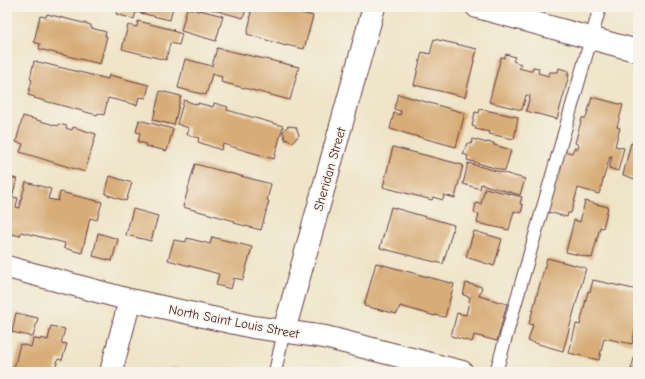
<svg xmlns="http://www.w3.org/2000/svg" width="645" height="379" font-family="'Comic Neue',sans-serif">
<rect width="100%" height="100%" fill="#f7f3e8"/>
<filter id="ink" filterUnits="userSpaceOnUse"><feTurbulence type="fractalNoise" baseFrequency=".025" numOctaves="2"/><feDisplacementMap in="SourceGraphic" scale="8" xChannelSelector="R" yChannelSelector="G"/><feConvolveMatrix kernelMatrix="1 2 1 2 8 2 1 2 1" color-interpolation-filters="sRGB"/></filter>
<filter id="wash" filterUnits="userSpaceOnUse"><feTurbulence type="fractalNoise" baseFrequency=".012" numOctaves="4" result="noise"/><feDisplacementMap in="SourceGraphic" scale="16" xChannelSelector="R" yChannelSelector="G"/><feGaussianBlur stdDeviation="0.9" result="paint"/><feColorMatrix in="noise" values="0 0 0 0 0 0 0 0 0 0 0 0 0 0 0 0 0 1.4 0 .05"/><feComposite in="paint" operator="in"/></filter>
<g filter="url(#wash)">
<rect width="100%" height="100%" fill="#efe4c8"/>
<g id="blocks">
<path fill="#d7ac77" d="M118,7H173L170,20L136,12L134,19L116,14Z
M203,7H291L294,8V11L313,16L304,49L286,45V46L247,34L251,17H250L251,12L246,10L243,18Z
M187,8L199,11L200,10L223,16L216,41L181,31Z
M47,14L91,25V28L106,32L105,36H107L100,64L39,49L40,44L34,42L40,16L46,17Z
M138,21L174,30L173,31L182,34L179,45L170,43L166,60L122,49L128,25L137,27Z
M434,39L477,49L465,97L414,85L422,52L430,54Z
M217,48L299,67L290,100L221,82L222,77L212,74L206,95L178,88L185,59L212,66Z
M506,54L515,57L513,61L521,64L519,68L530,71H532L533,67L539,68L538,73L549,76L550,72H558L559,68L569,71L567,75H569L557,119L526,111L530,96L526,95L522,110L489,102L501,57L504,58Z
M34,61L108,79L109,75L149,85L146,98L139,97L137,105L108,98L104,115L98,113L97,115L34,98L35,97L28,95L32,80L30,79Z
M160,91L181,96L174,125L153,120Z
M398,94L465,113L456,147L390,129L394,113L400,115L401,111L394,109Z
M592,97L623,105L617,127L620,128L615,146L624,148L618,171L609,168L612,156H610L599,194L578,188L571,213H568L567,217L548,212L563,151L572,153L574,148L578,149L579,145L575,143L582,118H586Z
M184,100L198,105V103L213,107L214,103L228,107L227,110L283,126L274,159L223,144L221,150L198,142L199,138L187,135L189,128L177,124Z
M480,109L518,117L514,139L489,134L490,132L475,129L476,127L472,126L475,112L479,113Z
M23,116L58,126V124L67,126L66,128L72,130L73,127L96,134L85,172L20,152L23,144L16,142Z
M139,120L173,129L167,151L145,146L146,144L138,142L140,133L136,132Z
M288,126L296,127L299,135L293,142L285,139L283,131Z
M638,135V180L623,175L631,143L632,144L634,139H636Z
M473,139L487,143V142L494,143V145L511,150L505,171L467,160L468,156L463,154L467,143L471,144Z
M393,147L463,165L455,198L444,195L443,200L433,197L432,200L383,187Z
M468,163L525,179L520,195L481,184L480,189L463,184Z
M195,164L271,184L267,200L269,201L261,230L234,223L235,221L183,207Z
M7,176L17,179L12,197L18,198L16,207L20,208V204L26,182L51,189L48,199L58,201L60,192L102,202L97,220L90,218L82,253L64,248L65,243L21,232L20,236L7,233Z
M110,176L132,183L126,201L105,194Z
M485,188L522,197L520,204L523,205L521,213L514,211L509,230L477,223L479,214L474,213L476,203L481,204Z
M585,201L608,207L603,228L600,227L592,258L566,252L574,220L580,222Z
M391,207L454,225L443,264L380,248Z
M133,209L158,216L151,241L126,235Z
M474,231L502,239L494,266L466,257Z
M98,233L118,239L112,261L93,256Z
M212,237L252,247L243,280L234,278L231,289L216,285L219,274L168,260L174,240L186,242L187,238L210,244Z
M547,258L586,268L563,351L528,341L533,325L529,324Z
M376,263L454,284L445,317L435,315V316L400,306L397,314L364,306Z
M593,280L638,290V317L632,344L604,338L599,360L569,353L576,324L580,325L588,291L590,292Z
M466,283L482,287L479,296L507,304L497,341L474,335L472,342L451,336L457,313L466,315L470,297L463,295Z
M16,313L38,318L33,337L12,332Z
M51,326L65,329L61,343L67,344L62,360L58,359L55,370L59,372H13L20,344L31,347L33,338L40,340L41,338L48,340Z
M638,345V371L631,369Z
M173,367L191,372H171Z"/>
</g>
</g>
<g filter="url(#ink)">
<use href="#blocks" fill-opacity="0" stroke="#633d43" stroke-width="1"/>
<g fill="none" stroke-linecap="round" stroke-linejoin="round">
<defs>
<path id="lane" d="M275,372L284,331
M496,372L600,7"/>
<path id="street" d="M477,7L638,51
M7,267L130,300L253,327L325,337L462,372
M284,331L374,7
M111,372L130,300"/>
</defs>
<use href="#lane" stroke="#633d43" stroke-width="14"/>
<use href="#street" stroke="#633d43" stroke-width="24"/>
<use href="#lane" stroke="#fff" stroke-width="12"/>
<use href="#street" stroke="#fff" stroke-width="22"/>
</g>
</g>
<g text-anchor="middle" stroke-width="3" stroke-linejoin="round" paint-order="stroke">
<g font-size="13" fill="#4a1f2b" stroke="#f7f3e8">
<text transform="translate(329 169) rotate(-74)" y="5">Sheridan Street</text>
<text transform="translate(234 321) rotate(11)" y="5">North Saint Louis Street</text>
</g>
</g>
<rect width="645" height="379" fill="none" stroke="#f7f3e8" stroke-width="24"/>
</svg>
